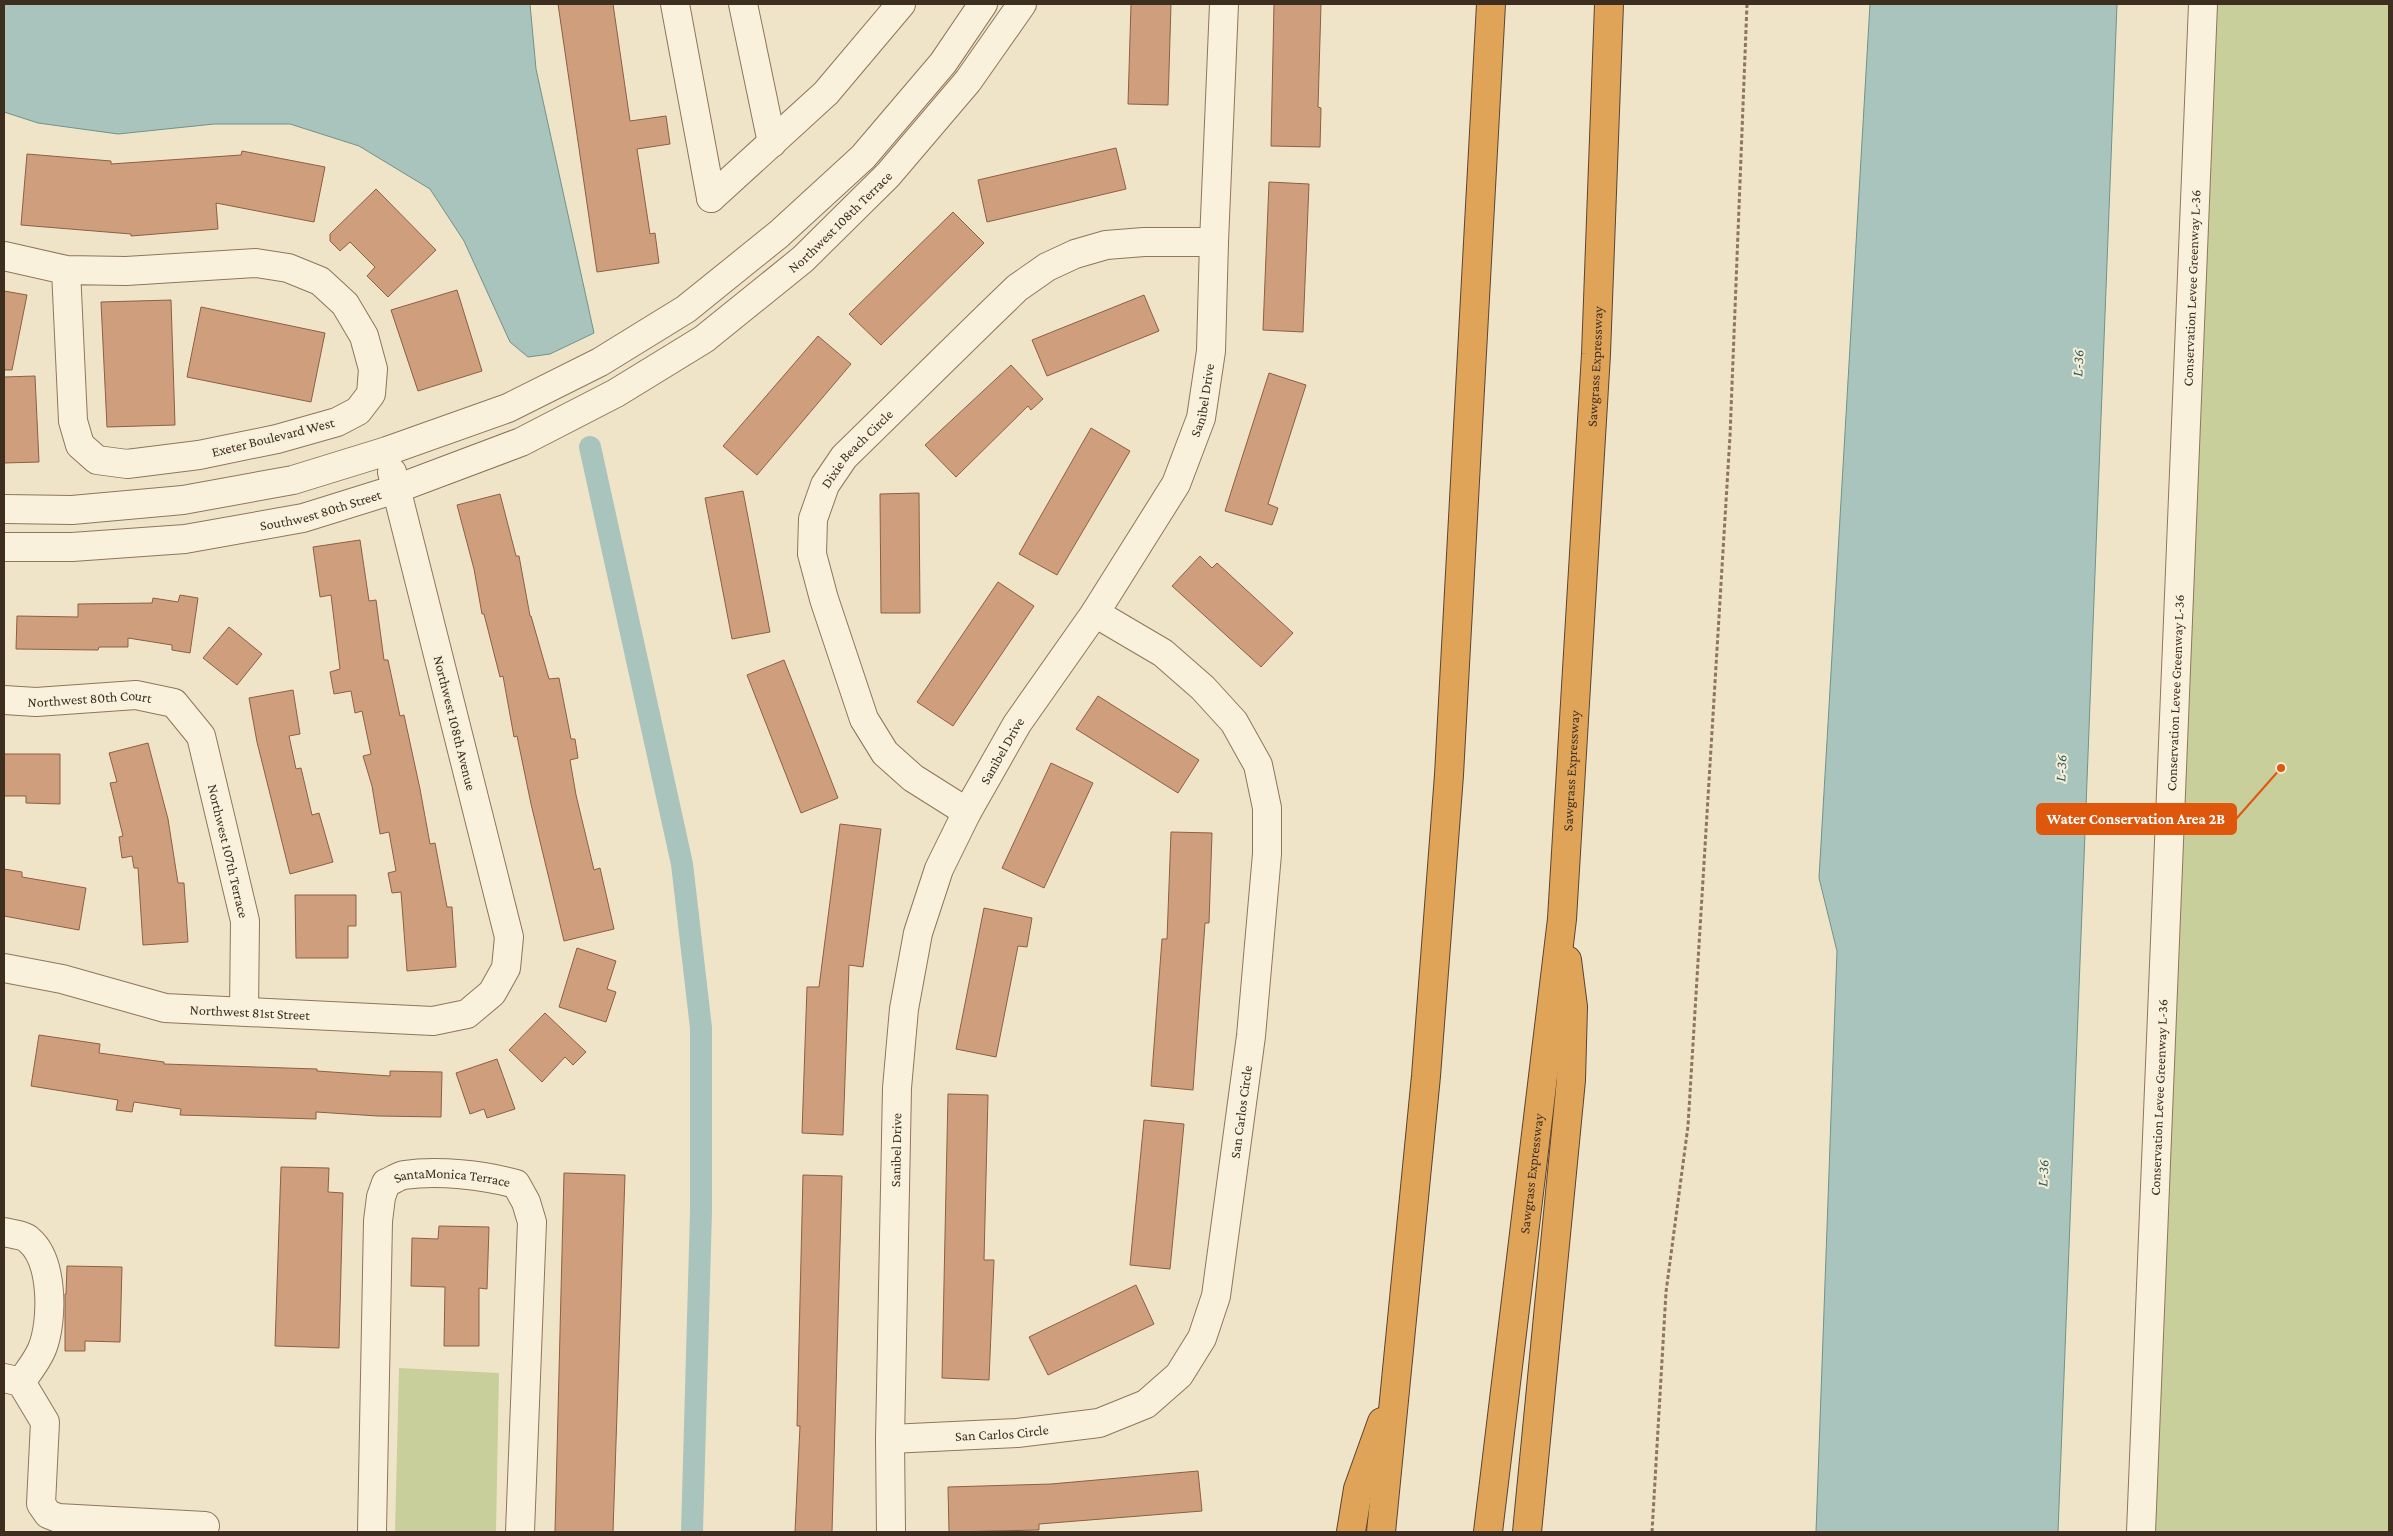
<svg xmlns="http://www.w3.org/2000/svg" width="2393" height="1536" font-family="'Crimson Pro',serif">
<rect width="100%" height="100%" fill="#f0e4c8"/>
<path fill="#c9cf9b" d="M2203,4H2389V1532H2141Z
M399,1368L499,1373L496,1532H395Z"/>
<path fill="#a9c4bc" stroke="#6f938a" d="M4,4H530L536,69L594,333L550,354L528,357L510,342L464,241L430,189L359,146L290,124H214L118,134L38,123L4,112Z
M1870,4H2117L2058,1532H1816L1837,951L1819,878Z"/>
<g fill="none" stroke-linecap="round" stroke-linejoin="round">
<path stroke="#a9c4bc" stroke-width="22" d="M590,447L682,864L701,1028V1211L692,1532"/>
</g>
<path fill="#cf9f7d" stroke="#8d5f41" d="M558,4H613L630,121L666,116L670,144L637,149L650,234L655,233L659,263L597,272Z
M1131,4H1171L1168,105L1128,104Z
M1274,4H1321L1318,107L1321,108L1320,147L1271,146Z
M1116,148L1126,189L987,222L978,180Z
M242,151L325,167L314,222L216,203L218,229L131,236V234L21,225L27,154L111,161V164L241,155Z
M1269,182L1309,184L1303,332L1263,330Z
M376,189L436,250L388,297L367,276L375,267L350,242L340,251L330,241V234Z
M953,212L984,243L881,345L849,314Z
M457,290L482,371L418,391L391,310Z
M4,291L27,295L12,370H4Z
M1144,295L1159,331L1047,376L1032,340Z
M171,300L175,425L107,427L101,302Z
M201,307L325,333L311,402L187,377Z
M818,336L851,364L757,475L723,446Z
M1011,365L1043,399L1031,410L1028,406L956,477L925,445Z
M1269,373L1306,385L1268,504L1278,508L1272,525L1225,511Z
M35,376L39,462L4,463V377Z
M1091,428L1130,451L1057,575L1019,554Z
M743,491L770,632L732,639L705,498Z
M919,493L920,613H881L880,494Z
M500,494L516,556H519L530,616H531L549,679L559,678L571,739H575L578,758L570,760L576,795L594,870L600,868L614,929L564,941L531,804L517,736L514,737L503,676L500,677L484,614H482L474,569L457,505Z
M360,540L369,601L376,600L384,660H388L400,716L404,715L420,789L430,844L435,843L447,907H452L456,967L407,971L401,892L392,893L388,873L396,871L389,832L380,834L372,786L363,756L371,754L362,711L355,713L351,691L334,694L330,672L340,669L331,595L320,597L313,547Z
M1200,556L1212,568L1217,563L1293,633L1261,667L1172,586Z
M998,582L1034,606L953,726L917,702Z
M180,595L198,598L190,653L172,650V645L128,638V647H99L98,650L16,649L17,616L78,617V604L152,603L153,598L178,602Z
M229,627L262,654L237,685L203,658Z
M784,660L838,798L801,813L747,675Z
M293,690L300,734L289,736L296,769L301,768L312,815L319,813L333,862L290,874L257,742L249,698Z
M1098,696L1199,760L1178,793L1076,729Z
M148,743L168,819L178,883H184L188,942L143,945L138,868H134L132,856L122,858L119,837L123,836L110,783L117,782L109,753Z
M4,754H60V804L26,803V796H4Z
M1051,763L1093,783L1044,888L1002,868Z
M840,824L881,829L863,967L849,965L843,1135L802,1133L807,987H819Z
M1171,832L1212,833L1209,923H1205L1193,1090L1151,1086L1162,939H1167Z
M4,869L22,872V877L86,888L79,930L4,916Z
M295,895H356V926H348V958H296Z
M984,908L1032,918L1027,947L1018,946L996,1057L956,1049Z
M577,948L616,961L607,989L616,992L606,1022L559,1007Z
M545,1013L586,1052L573,1065L565,1057L542,1082L509,1050Z
M39,1035L100,1044L99,1053L164,1062V1064L317,1069V1071L390,1076V1071L442,1072L441,1117L378,1116L316,1112V1119L180,1115L181,1109L134,1102L132,1112L116,1110L118,1100L31,1086Z
M497,1059L515,1109L487,1118L484,1109L470,1114L456,1073Z
M948,1094L988,1095L984,1260H994L989,1380L942,1378Z
M1144,1120L1184,1124L1170,1269L1130,1265Z
M281,1167L329,1168L328,1192L343,1193L339,1348L275,1346Z
M564,1173L625,1175L613,1532H555Z
M803,1175L842,1176L832,1532H795L800,1426H797Z
M439,1226L489,1227L487,1289L479,1288V1346H444L445,1287L411,1286L412,1238L438,1239Z
M67,1266L122,1267L120,1342L85,1341V1351H65V1294H66Z
M1136,1285L1154,1324L1048,1375L1029,1337Z
M1198,1471L1202,1511L1039,1524V1530L949,1532L948,1487L1051,1484Z"/>
<g fill="none" stroke-linecap="round" stroke-linejoin="round">
<defs>
<g id="minor">
<path d="M675,4L711,198"/>
<path d="M743,4L772,143"/>
<path d="M711,198L826,93L901,4"/>
<path d="M4,256L66,270L126,271L256,263L288,268L320,281L345,304L364,336L373,369L371,394L358,411L337,422L277,439L199,455L127,464L97,460L80,445L73,421L66,270"/>
<path d="M4,509L72,510L183,500L293,480L387,451L508,408L600,362L686,309L779,234L863,157L943,63L983,4"/>
<path id="s1" d="M4,547H72L185,539L303,518L396,489L521,442L616,393L704,339L803,259L888,175L968,81L1022,4"/>
<path id="s2" d="M4,700L36,702L136,695L174,703L201,736L245,921L244,1011"/>
<path id="s3" d="M967,812L913,778L885,753L864,719L824,599L812,554L813,519L825,485L844,457L986,318L1017,288L1047,267L1075,254L1106,245L1144,242H1214"/>
<path id="s4" d="M4,968L62,979L165,1008L433,1021L467,1014L492,993L506,968L509,937L392,472"/>
<path d="M4,1232C11,1234 24,1235 29,1240C54,1261 53,1322 42,1349C37,1361 28,1372 21,1382"/>
<path d="M4,1378L21,1382L45,1422L41,1504L48,1514L58,1518L205,1526"/>
<path id="s5" d="M890,1439L1017,1433L1099,1423L1146,1404L1179,1375L1202,1338L1216,1296L1251,1036L1267,854V808L1258,765L1234,722L1203,688L1163,653L1095,613"/>
<path id="s6" d="M372,1532L378,1221L381,1197L386,1183C392,1181 398,1176 404,1175C438,1170 484,1175 516,1184L526,1202L532,1222L520,1532"/>
<path id="s7" d="M891,1532L890,1439L897,1088L904,1009L918,933L939,869L967,812L1017,724L1095,613L1176,484L1201,418L1211,351L1214,242L1224,4"/>
<path id="s8" d="M2141,1532L2203,4"/>
</g>
<g id="highway">
<path d="M1351,1532L1358,1489L1382,1422"/>
<path d="M1381,1532L1426,1076L1449,775L1491,4"/>
<path id="s9" d="M1488,1532L1562,919L1596,354L1609,4"/>
<path d="M1527,1532L1571,1080L1573,1007L1567,960"/>
</g>
</defs>
<use href="#minor" stroke="#8d765c" stroke-width="30"/>
<use href="#highway" stroke="#5b4430" stroke-width="30"/>
<path stroke="#8d765c" stroke-width="3" stroke-dasharray="4 2.5" stroke-linecap="butt" d="M1652,1532L1666,1292L1688,1126L1730,436L1747,4"/>
<use href="#minor" stroke="#faf1dc" stroke-width="28"/>
<use href="#highway" stroke="#e0a458" stroke-width="28"/>
</g>
<g text-anchor="middle" stroke-width="4" stroke-linejoin="round" paint-order="stroke">
<g font-size="14" fill="#3d2e20" stroke="#f7eed8">
<text dy="5" stroke="none"><textPath href="#s1" startOffset="922">Northwest 108th Terrace</textPath></text>
<text dy="5" stroke="none"><textPath href="#s8" startOffset="1245">Conservation Levee Greenway L-36</textPath></text>
<text dy="5" stroke="none"><textPath href="#s9" startOffset="1171">Sawgrass Expressway</textPath></text>
<text dy="5" stroke="none"><textPath href="#s7" startOffset="1209">Sanibel Drive</textPath></text>
<text transform="translate(273 437) rotate(-14)" y="5">Exeter Boulevard West</text>
<text dy="5" stroke="none"><textPath href="#s3" startOffset="434">Dixie Beach Circle</textPath></text>
<text dy="5" stroke="none"><textPath href="#s1" startOffset="320">Southwest 80th Street</textPath></text>
<text dy="5" stroke="none"><textPath href="#s8" startOffset="840">Conservation Levee Greenway L-36</textPath></text>
<text dy="5" stroke="none"><textPath href="#s2" startOffset="86">Northwest 80th Court</textPath></text>
<text transform="translate(455 723) rotate(76)" y="5">Northwest 108th Avenue</text>
<text dy="5" stroke="none"><textPath href="#s7" startOffset="802">Sanibel Drive</textPath></text>
<text dy="5" stroke="none"><textPath href="#s9" startOffset="766">Sawgrass Expressway</textPath></text>
<text dy="5" stroke="none"><textPath href="#s2" startOffset="332">Northwest 107th Terrace</textPath></text>
<text dy="5" stroke="none"><textPath href="#s4" startOffset="251">Northwest 81st Street</textPath></text>
<text dy="5" stroke="none"><textPath href="#s8" startOffset="435">Conservation Levee Greenway L-36</textPath></text>
<text dy="5" stroke="none"><textPath href="#s5" startOffset="578">San Carlos Circle</textPath></text>
<text dy="5" stroke="none"><textPath href="#s7" startOffset="382">Sanibel Drive</textPath></text>
<text dy="5" stroke="none"><textPath href="#s9" startOffset="361">Sawgrass Expressway</textPath></text>
<text dy="5" stroke="none"><textPath href="#s6" startOffset="418">SantaMonica Terrace</textPath></text>
<text dy="5" stroke="none"><textPath href="#s5" startOffset="112">San Carlos Circle</textPath></text>
</g>
<g font-size="15" font-style="italic" fill="#2f5d5a" stroke="#f7eed8">
<text transform="translate(2078 363) rotate(-87)" y="5">L-36</text>
<text transform="translate(2061 768) rotate(-87)" y="5">L-36</text>
<text transform="translate(2043 1173) rotate(-87)" y="5">L-36</text>
</g>
</g>
<path fill="none" stroke="#df570d" stroke-width="2" d="M2281 768L2236 819"/>
<circle fill="#df570d" stroke="#f7eed8" stroke-width="2" cx="2281" cy="768" r="5"/>
<rect fill="#df570d" stroke="#df570d" stroke-width="2" x="2037" y="804" width="199" height="30" rx="5"/>
<g font-size="15" text-anchor="middle" font-weight="bold" fill="#fff">
<text x="2136" y="824">Water Conservation Area 2B</text>
</g>
<rect width="2393" height="1536" fill="none" stroke="#3d2e20" stroke-width="10"/>
</svg>
